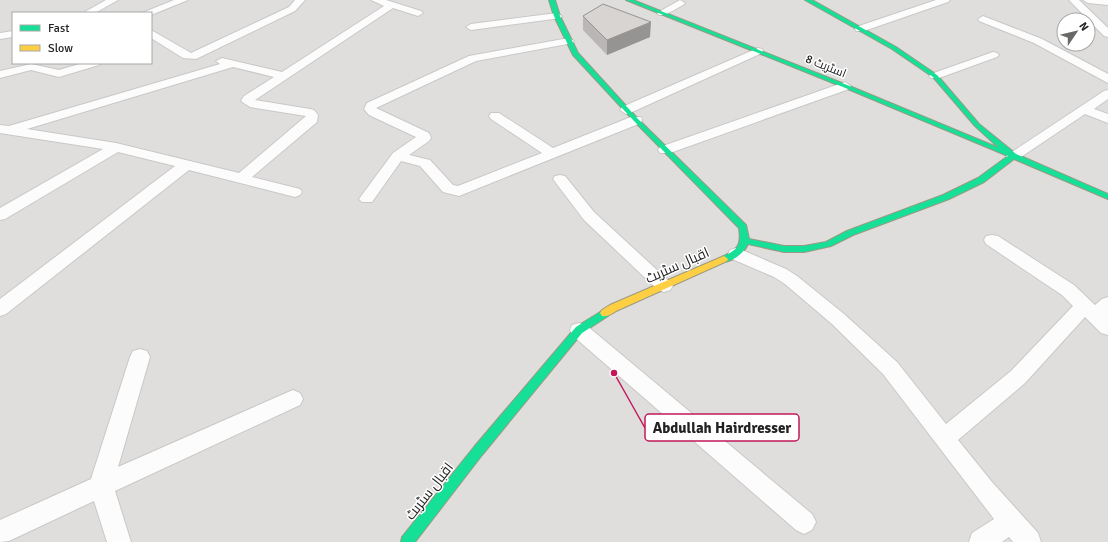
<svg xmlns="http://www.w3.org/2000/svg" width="1108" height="542" font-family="Signika,Cairo,sans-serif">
<rect width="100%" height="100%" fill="#f0eeeb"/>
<path fill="#dfdedc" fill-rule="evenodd" d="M0,0H1108V542H0ZM13,13H151V63H13ZM1064,20H1088V44H1064Z"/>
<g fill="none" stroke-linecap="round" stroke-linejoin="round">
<defs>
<path id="street" d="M106,0H118L95,13H83Z
M174,0H188L151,15V13H142Z
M295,0H305L295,11L196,59L183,58L151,38V30L191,53L289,7Z
M371,0H386L421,11L423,13L418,16L393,8L255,100L310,109L314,110L318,115L317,122L252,177L300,189L302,192L300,195L295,197L189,170L6,314L0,316V299L175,166L118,152L5,219L0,220V208L103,149L0,133V125L9,126L220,64L216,61L222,58L282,72L384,6ZM233,67L274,77L244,96L241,101L250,107L306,116L239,173L116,143L27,129Z
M680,0L685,3L683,5L665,15H659L657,13Z
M936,0H950L948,2L864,31H856L855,29L856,27Z
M1069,0H1079L1108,28V37L1104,36Z
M1083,0H1108V5L1088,3Z
M557,13L562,16L561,18L471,30L466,27L471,24Z
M983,16L1042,39L1108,74V83L1034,43L979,21L978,19Z
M13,31V37L0,39V33Z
M569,38L574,41L573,43L476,61L376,108L429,133L431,138L429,141L409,155L430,160L453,185L458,186L542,153L491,119L489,116L491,113H499L553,148L631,117H641L642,120L641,123L459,196L443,192L420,166L401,161L372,202H362L359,199L393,153L416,137L369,115L364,109L367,103L469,56Z
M758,48L762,49L763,51L762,53L630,113L626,114L620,110L622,107Z
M993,52L997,53L999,55L997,57L939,78H931L929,76L931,74Z
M83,63H101L99,65L59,77L31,70L0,78V71L31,64L59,70Z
M845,82L851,86L849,89L670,153H660L658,150L660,147Z
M1108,90V99L1094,109L1108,114V123L1085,114L1018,159H1008L1006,156L1104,91Z
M560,175L565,176L594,212L670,282L673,286L670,290L664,292L658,290L584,220L553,179L555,176Z
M992,235L998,236L1074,285L1095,305L1102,299L1108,297V335L1101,333L1085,317L1025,383L958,440L992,482L1038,533L1041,542H1013L1009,537L1002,542H969L972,533L994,519L883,374L832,324L785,284L774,277L730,258L728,254L730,250L736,248L742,250L786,269L797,276L844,314L897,362L946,424L1011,371L1073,306L1062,295L986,244L984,240L986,236Z
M579,323L586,325L812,514L816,522L812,530L804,534L796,530L572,335L570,330L572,325Z
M140,349L147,351L150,357L118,467L286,393L293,390L300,393L303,399L300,405L115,491L131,542H107L94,501L9,541L0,542V520L91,479L130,357L133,351Z"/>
<path id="fast" d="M549,0H555L560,16L578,53L638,119L746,225L749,239L784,246H804L826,242L847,231L943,195L978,178L1008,156L843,87L626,0H633L847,85L999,148L975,126L933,77L892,49L805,0H812L896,47L937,75L979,124L1016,154L1108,194V199L1014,159L984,182L949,199L853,235L831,246L804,252H784L748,244C744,253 731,264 721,261L720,259C722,256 724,256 728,254C740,248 741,241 739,228L634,121L573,55L554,16Z
M605,309L608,310L610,313L608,316L582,333L482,455L415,542H401L402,537L474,447L576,327Z"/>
<path id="slow" d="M724,256L728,259L727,261L616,311C611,314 608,317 602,316L600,313L602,310L610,305Z"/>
</defs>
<use href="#street" stroke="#c9c8c7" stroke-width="2"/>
<use href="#fast" stroke="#999a82" stroke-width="2"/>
<use href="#slow" stroke="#999a82" stroke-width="2"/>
<use href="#street" fill="#fdfcfc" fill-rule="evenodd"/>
<use href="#fast" fill="#16e098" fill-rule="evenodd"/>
<use href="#slow" fill="#ffcf43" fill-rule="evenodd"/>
</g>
<path fill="#b9b6b5" d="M583,16L650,37L607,55L583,30Z"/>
<path fill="#969493" d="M651,22L650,37L607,55V40Z"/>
<path fill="#d7d4d2" stroke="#969493" d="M603,4L651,22L607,40L583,16Z"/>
<g text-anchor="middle" stroke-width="3" stroke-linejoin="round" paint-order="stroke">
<g font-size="12" fill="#222" stroke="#fff">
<text transform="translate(826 66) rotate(22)" y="4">اسٹریٹ 8</text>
</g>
<g font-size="14" fill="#222" stroke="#fff">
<text transform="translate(677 265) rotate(-24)" y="5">اقبال سٹریٹ</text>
<text transform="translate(429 491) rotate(-52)" y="5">اقبال سٹریٹ</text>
</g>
</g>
<path fill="none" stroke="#c2185b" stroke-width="1.5" d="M614 373L645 428"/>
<circle fill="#c2185b" stroke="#fff" stroke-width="1.5" cx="614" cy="373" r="4"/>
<rect fill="#fff" stroke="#c2185b" stroke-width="1.5" x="645" y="414" width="154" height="27" rx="4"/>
<g font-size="15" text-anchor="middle" font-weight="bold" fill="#222">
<text x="722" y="433">Abdullah Hairdresser</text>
</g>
<rect x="12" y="12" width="140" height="52" fill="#ffffff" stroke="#a7a7a7"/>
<rect x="20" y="25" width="20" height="6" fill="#16e098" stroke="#a7a7a7"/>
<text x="48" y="32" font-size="12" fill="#222222">Fast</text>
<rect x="20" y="45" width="20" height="6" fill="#ffcf43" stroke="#a7a7a7"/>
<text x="48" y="52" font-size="12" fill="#222222">Slow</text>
<g transform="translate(1076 32) rotate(55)"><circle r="19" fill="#ffffff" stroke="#a7a7a7"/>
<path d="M0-3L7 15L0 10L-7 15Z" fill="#6a6968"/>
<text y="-6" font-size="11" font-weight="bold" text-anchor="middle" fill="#222222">N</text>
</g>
</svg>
